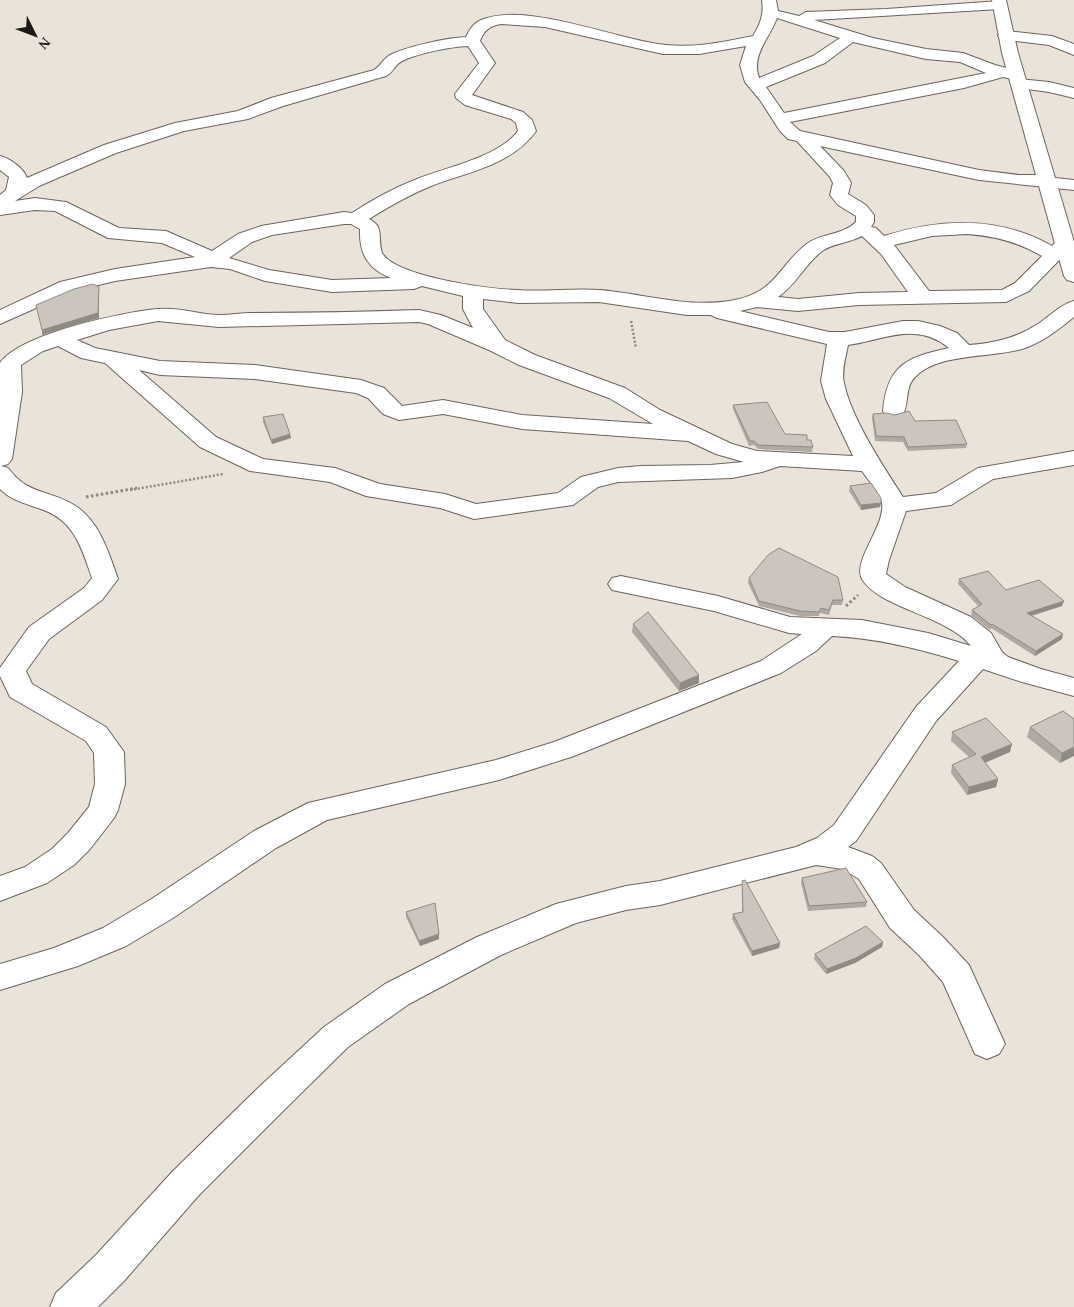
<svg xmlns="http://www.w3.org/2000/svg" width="1074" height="1307" font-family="'Times New Roman',serif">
<rect width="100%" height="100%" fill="#eae3da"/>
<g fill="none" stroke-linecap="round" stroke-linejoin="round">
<defs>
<path id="street" d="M762,0H776L778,11L799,16L806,12L886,9L1000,1L1005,2L1007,5L1005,8L1000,9L814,20L873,38L926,49L963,53L995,65L1022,72L1024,75L1022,78L1016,80L1003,77L964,88L790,122L800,131L979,170L1019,175H1047L1055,178L1074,180V190L979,180L820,146L844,171L851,183L848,194L866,205L874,215V222L871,227L876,228L884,236C941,218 999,216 1052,246C1059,239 1063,238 1072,240L1074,245L1029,291L1006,302L859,305L798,311L757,307L740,311L829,332H845L903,321H918L940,326L957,333L969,345C995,343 1016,338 1038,324C1050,316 1061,304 1074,301V317C1058,330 1041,343 1022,349C990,358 938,353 915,377C904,388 910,404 902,416L894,418L886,416L883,411C887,365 907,357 949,348C916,321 884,340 848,345C846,356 841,372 844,383C851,418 883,466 903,497L936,493L978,468L1074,451V465L993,479L951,505L906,511L889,560L886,574L905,587L971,617L991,633L1002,652L1008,657L1041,669L1074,678V696L1022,682L983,669L936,721L856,841L848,847L872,856L881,863L914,910L943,937L969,965L1005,1044L999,1054L987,1059L975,1054L943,982L919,955L890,928L859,879L842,869L816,865L660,905L626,910L576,923L501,955L409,1004L348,1047L284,1110L199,1195L124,1281L98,1307H50L56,1293L96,1255L173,1171L258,1088L324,1027L385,984L477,937L556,904L626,886L660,881L796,847L817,838L834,825L916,707L959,661C917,648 876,638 832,636L816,651L781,673L574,756L499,780L327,820L276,848L173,918L126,946L78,966L0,990V964L54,948L103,928L150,900L254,831L308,803L496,760L554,742L761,661L802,634L789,633L714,611L612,590L608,584L612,578L621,576L718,596L790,617L862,620L928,633L971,646C948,616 879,608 862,579C852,561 886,525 882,503C880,493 868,480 862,471L780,466L762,472L732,478L618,482L598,487L573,505L474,519L440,508L366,496L330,482L250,471L200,447L105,363L81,358L58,346L43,351L21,365L22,392L12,459L8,464L1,466L8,468C29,496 48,489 74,505C99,520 109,553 118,579L102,600L49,639L26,671L32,684L106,727L124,752L125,784L118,810L114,818L90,849L74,865L47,883L0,901V876L25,867L52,849L68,833L89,807L95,784L94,753L86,741L10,697L0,676V668L29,627L84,588L92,578C81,546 74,519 38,508C24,503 11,500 0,489V363C20,334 122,312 158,309C178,307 198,314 218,315C230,315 241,313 252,313C308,313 363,312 419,310L441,315L473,328L463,309V296L422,286L414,289L332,292L265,281L230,269L211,267L115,281L74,291L0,324V310L60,282L115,269L195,257L162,243L108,238L55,211L35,210L0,215V195L6,190L9,177L0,170V156C10,158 24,169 27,178L104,145L175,123L238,111L271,98L374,70C381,66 383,58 392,54C410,46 446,38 466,37C469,30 474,23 481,20C527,1 616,40 666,45C695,48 724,42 753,36C761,23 764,14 762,0ZM777,18L840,38L813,56L759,78C751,55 769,39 777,18ZM501,24L545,27L663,54H699L746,46L740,65L745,82L760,100L780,131L788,139L797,141L830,177L833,183L830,195L838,205L856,216V222C843,235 823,233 808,243C779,264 778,291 735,300C690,309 645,294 600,290C573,288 545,292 517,290C489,289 396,277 382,253C377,237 385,227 369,219C388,207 409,195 431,186C467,172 512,165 536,131L532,120L523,112L472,95L495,63L480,41C484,30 490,26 501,24ZM853,42L926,59L960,62L986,73L784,113L766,87L825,63ZM468,46L479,63L455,94L456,98L465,105L511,119L516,123L518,131C499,157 447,167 417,179C394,188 372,200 352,213L344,212L261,226L238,234L212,251L166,231L119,228L66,202L35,198L15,201L39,186L116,153L184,131L248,119L283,106L386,76C394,72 394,65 402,61C419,53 449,47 468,46ZM344,224H351L360,229C359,254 368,269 391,278L332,280L269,270L229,258L252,242L272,235ZM967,234C995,236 1018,242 1042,256L1015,283L1002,290L929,291L894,245L932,236ZM862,236L881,254L908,292L859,293L798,299L778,297C796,285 805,264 822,251C834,243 849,243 862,236ZM483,299L518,303L599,302L687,315H711L717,318L827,344L821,381L826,399L853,456L757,451L732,444L660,410L625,388L535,355L505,340L483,309ZM158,321L219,327L419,322L428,324L489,350L519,365L609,398L653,424L522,415L443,400L402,406L384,388L361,380L255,365L160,361L95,348L77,340L109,330ZM139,370L160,375L255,379L356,393L368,398L383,414L399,420L443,414L522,429L688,441L716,454L744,462L710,465L641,466L618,468L581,477L558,493L476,504L445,494L380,484L335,468L263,459L216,437Z
M1006,31L1052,36L1074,44V55L1049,45L1001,39L998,36L1001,33Z
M1019,79L1049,82L1074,88V98L1049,92L1013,87L1011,84L1013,81Z"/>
<path id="secondary" d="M992,0H1006L1018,53L1074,242V282L1067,280L1064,276L1002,53Z"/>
</defs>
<use href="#street" stroke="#6b645d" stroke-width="2"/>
<use href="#secondary" stroke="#6b645d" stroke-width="2"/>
<path stroke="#8d8882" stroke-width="2.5" stroke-dasharray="2 2" stroke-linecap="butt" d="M631,321L636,348
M130,490L223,474"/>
<path stroke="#8d8882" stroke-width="3" stroke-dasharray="2.5 2.5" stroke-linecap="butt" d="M86,497L137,488
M846,606L858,595"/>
<use href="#street" fill="#fff" fill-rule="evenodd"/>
<use href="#secondary" fill="#fff" fill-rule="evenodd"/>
</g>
<path fill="#afa9a3" d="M733,405L785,434L807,440L813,447L812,452L758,449L754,445L749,446L733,409Z
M873,414L895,415L915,421L967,444L966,448L908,451L903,442L875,441L872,418Z
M263,417L291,438L272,444L263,422Z
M850,486L880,507L861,510L849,491Z
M749,578L843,600L842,605H832L829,615L820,613L819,616H800L759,606L748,583Z
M959,579L1006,590L1062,606L1032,616L1062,639L1035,656L991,628L990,630L971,615L972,610L978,606L958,584Z
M633,624L699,683L679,691L632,632Z
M1074,719L1060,763L1027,737L1030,727Z
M952,732L1010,752L985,763L998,779L996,787L967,795L951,773L952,765L969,757L951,741Z
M802,878L867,902L866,907L808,911L801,883Z
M742,881L780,943L779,948L752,956L732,919L733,914L742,912Z
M406,912L439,934V939L420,946L406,917Z
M883,942L882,947L855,963L826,974L814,959L815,954Z"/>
<path fill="#8f8a84" d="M99,287V318L42,335V330Z
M290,434L291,438L272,444L271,440Z
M881,503L880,507L861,510V505Z
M1064,601L1062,606L1026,617L1027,613Z
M1063,634L1062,639L1035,656L1036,651Z
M699,675V683L679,691L680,683Z
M1012,744L1010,752L979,765L981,757Z
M1074,747V756L1060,763L1062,753Z
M998,779L996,787L967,795L969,787Z
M439,934V939L420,946L419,941Z
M883,942L882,947L855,963L826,974L827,969Z
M780,943L779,948L752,956V951Z"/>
<path fill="#ccc5bd" stroke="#8f8a84" d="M93,284L99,287L98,313L42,330L36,305L74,289Z
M767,402L785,434L807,435V440H811L813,447L758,445L754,441H750L733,405Z
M909,411L915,421L956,420L967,444L908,447L904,437L876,436L873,414L886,413L895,415Z
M283,414L290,434L271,440L263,417Z
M871,483L881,498V503L861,505L850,486Z
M779,548L838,577L843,600H833L829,610L821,608L819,612L800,611L759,601L749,578L768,555Z
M988,571L1006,590L1039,580L1064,601L1027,613L1063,634L1036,651L992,624L991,625L972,610L982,604L959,579Z
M648,612L699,675L680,683L633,624Z
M1063,711L1074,719V747L1062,753L1030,727Z
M986,718L1012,744L981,757L998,779L969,787L952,765L976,754L952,732Z
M846,868L867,902L809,906L802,878Z
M745,880L780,943L752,951L733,914L743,912L742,881Z
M435,903L439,934L419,941L406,912Z
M866,926L883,942L856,958L827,969L815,954Z"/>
<g transform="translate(35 35) rotate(132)" stroke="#eae3da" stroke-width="4" paint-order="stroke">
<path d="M0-4L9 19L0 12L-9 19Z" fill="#1b1815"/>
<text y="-8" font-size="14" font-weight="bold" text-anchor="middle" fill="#1b1815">N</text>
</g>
</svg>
